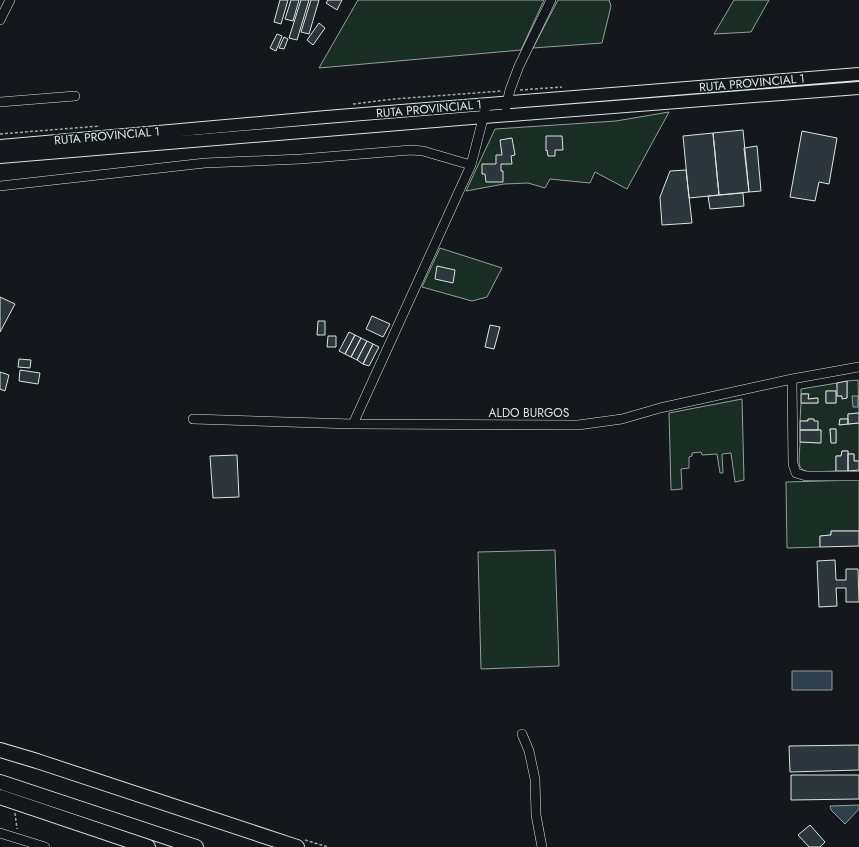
<svg xmlns="http://www.w3.org/2000/svg" width="859" height="847" font-family="Jost,sans-serif">
<rect width="100%" height="100%" fill="#14181c"/>
<path fill="#1a2d24" stroke="#939e99" fill-rule="evenodd" d="M358,0H544L521,50L319,68Z
M558,0H609L611,6L602,43L533,48Z
M734,0H769L751,32L714,34Z
M669,112L627,189L595,172L590,183L550,179L545,188L528,183L504,184L466,191L495,129L616,121Z
M440,248L502,268L487,297L472,301L422,287Z
M858,380L859,413L848,414V419H840L839,425L859,423V461H854V454H848V451H842L841,456H836V471L809,472C805,471 802,470 800,467C798,462 800,448 800,442L820,443L821,430H818L813,419H808V421H800L801,403H818L817,398L808,399V394H801V389L837,383L838,396H842L843,398H847V381ZM826,391H836V403H826ZM830,429H836V443L831,442Z
M742,399L744,480L735,482L731,453L722,454L723,473H720L717,454L702,455L701,452L692,453V456L689,457V468L681,469L682,489L671,490L669,413Z
M859,480V531H831V535L820,536V547L787,548L786,482Z
M555,550L559,666L481,669L478,552Z"/>
<path fill="#2f3f4d" stroke="#939e99" d="M852,396H858V407H853Z
M792,671H832V690H792Z
M859,805V809L845,824L831,810L830,806Z"/>
<path fill="#2c363c" stroke="#d8e6dc" d="M280,0H288L281,24L274,22Z
M291,0H299L293,21L285,19Z
M301,0H309L297,40L289,38Z
M311,0H319L309,34L301,32Z
M328,0H342L337,10L326,3Z
M319,23L325,28L313,45L307,40Z
M277,34L282,36L276,51L270,48Z
M284,37L288,39L284,49L279,48Z
M743,130L749,192L719,195L713,133Z
M802,131L837,138L829,184L819,182L815,201L790,197Z
M713,133L719,195L689,198L683,136Z
M546,136H562L563,150H555V156H548L547,150L546,151Z
M512,138L515,155L511,156L512,164H501V171H503V182H486L485,174H482V164H496V155H502L500,140Z
M757,146L761,191L749,192L744,148Z
M686,170L692,223L662,225L660,197L670,171Z
M743,193L744,206L710,209L708,196Z
M437,266L455,270L453,283L435,279Z
M0,297L15,304L0,332Z
M372,316L390,324L383,337L366,329Z
M318,321H325V335H317Z
M490,325L500,327L494,349L485,347Z
M349,332L355,335L345,354L339,351Z
M355,335L361,338L351,357L345,354Z
M328,336H336V347H327Z
M361,338L367,341L357,360L351,357Z
M367,341L373,344L363,364L357,360Z
M373,344L379,347L369,366L363,364Z
M19,359L31,360L30,368L18,367Z
M20,370L40,373L38,384L19,381Z
M0,372L9,375L5,391L0,389Z
M847,381V398L842,399V396H837V383Z
M826,391H836V403H826Z
M801,394H809L808,399L818,398V403H801Z
M859,413V423L848,424V414Z
M808,419H814V421H818V430H800V421H808Z
M840,419H848V424L839,425Z
M830,429H836V443H831Z
M800,430H821V443L800,442Z
M842,451H848V471H836V456H841Z
M848,454H854V461H859V470L848,471Z
M237,455L239,497L213,498L210,456Z
M831,531H859V546L820,547V536L831,535Z
M835,560L836,580H846V569H858L859,602H846V588H836L837,606L819,607L817,561Z
M859,745V770L790,772L789,746Z
M791,775H859V799L791,800Z
M810,825L825,842L820,847H809L798,835Z"/>
<g fill="none" stroke-linecap="round" stroke-linejoin="round">
<defs>
<path id="minor" d="M0,20L10,0
M0,102L75,96
M506,107L510,90L519,66L551,0
M0,186L205,163L301,159L411,150L423,151L471,165
M792,379L793,464L796,473L806,476H859
M193,419L353,424L578,425L622,419L660,408L792,379L859,367
M353,424L471,165L485,111
M522,734L529,751L535,779L536,815L542,847
M0,833L45,847"/>
<path id="major" d="M0,146L326,117L859,74
M0,157L484,117L859,88"/>
<path id="highway" d="M0,750L37,761L297,847
M0,782L196,847
M0,797L148,847"/>
</defs>
<use href="#minor" stroke="#d8e6dc" stroke-width="10"/>
<use href="#major" stroke="#d8e6dc" stroke-width="14"/>
<use href="#highway" stroke="#d8e6dc" stroke-width="16"/>
<path stroke="#9da8a2" stroke-width="1.5" stroke-dasharray="3 2" stroke-linecap="butt" d="M520,90L562,87
M353,104L394,99L502,91
M0,134L100,126
M15,813L17,829
M305,840L328,847"/>
<use href="#minor" stroke="#14181c" stroke-width="9"/>
<use href="#major" stroke="#14181c" stroke-width="12"/>
<use href="#highway" stroke="#14181c" stroke-width="14"/>
</g>
<g text-anchor="middle" stroke-width="3" stroke-linejoin="round" paint-order="stroke">
<g font-size="12" fill="#d8e6dc" stroke="#14181c">
<text transform="translate(752 83) rotate(-5)" y="4">RUTA PROVINCIAL 1</text>
<text transform="translate(429 109) rotate(-5)" y="4">RUTA PROVINCIAL 1</text>
<text transform="translate(107 136) rotate(-5)" y="4">RUTA PROVINCIAL 1</text>
<text x="529" y="417">ALDO BURGOS</text>
</g>
</g>
</svg>
